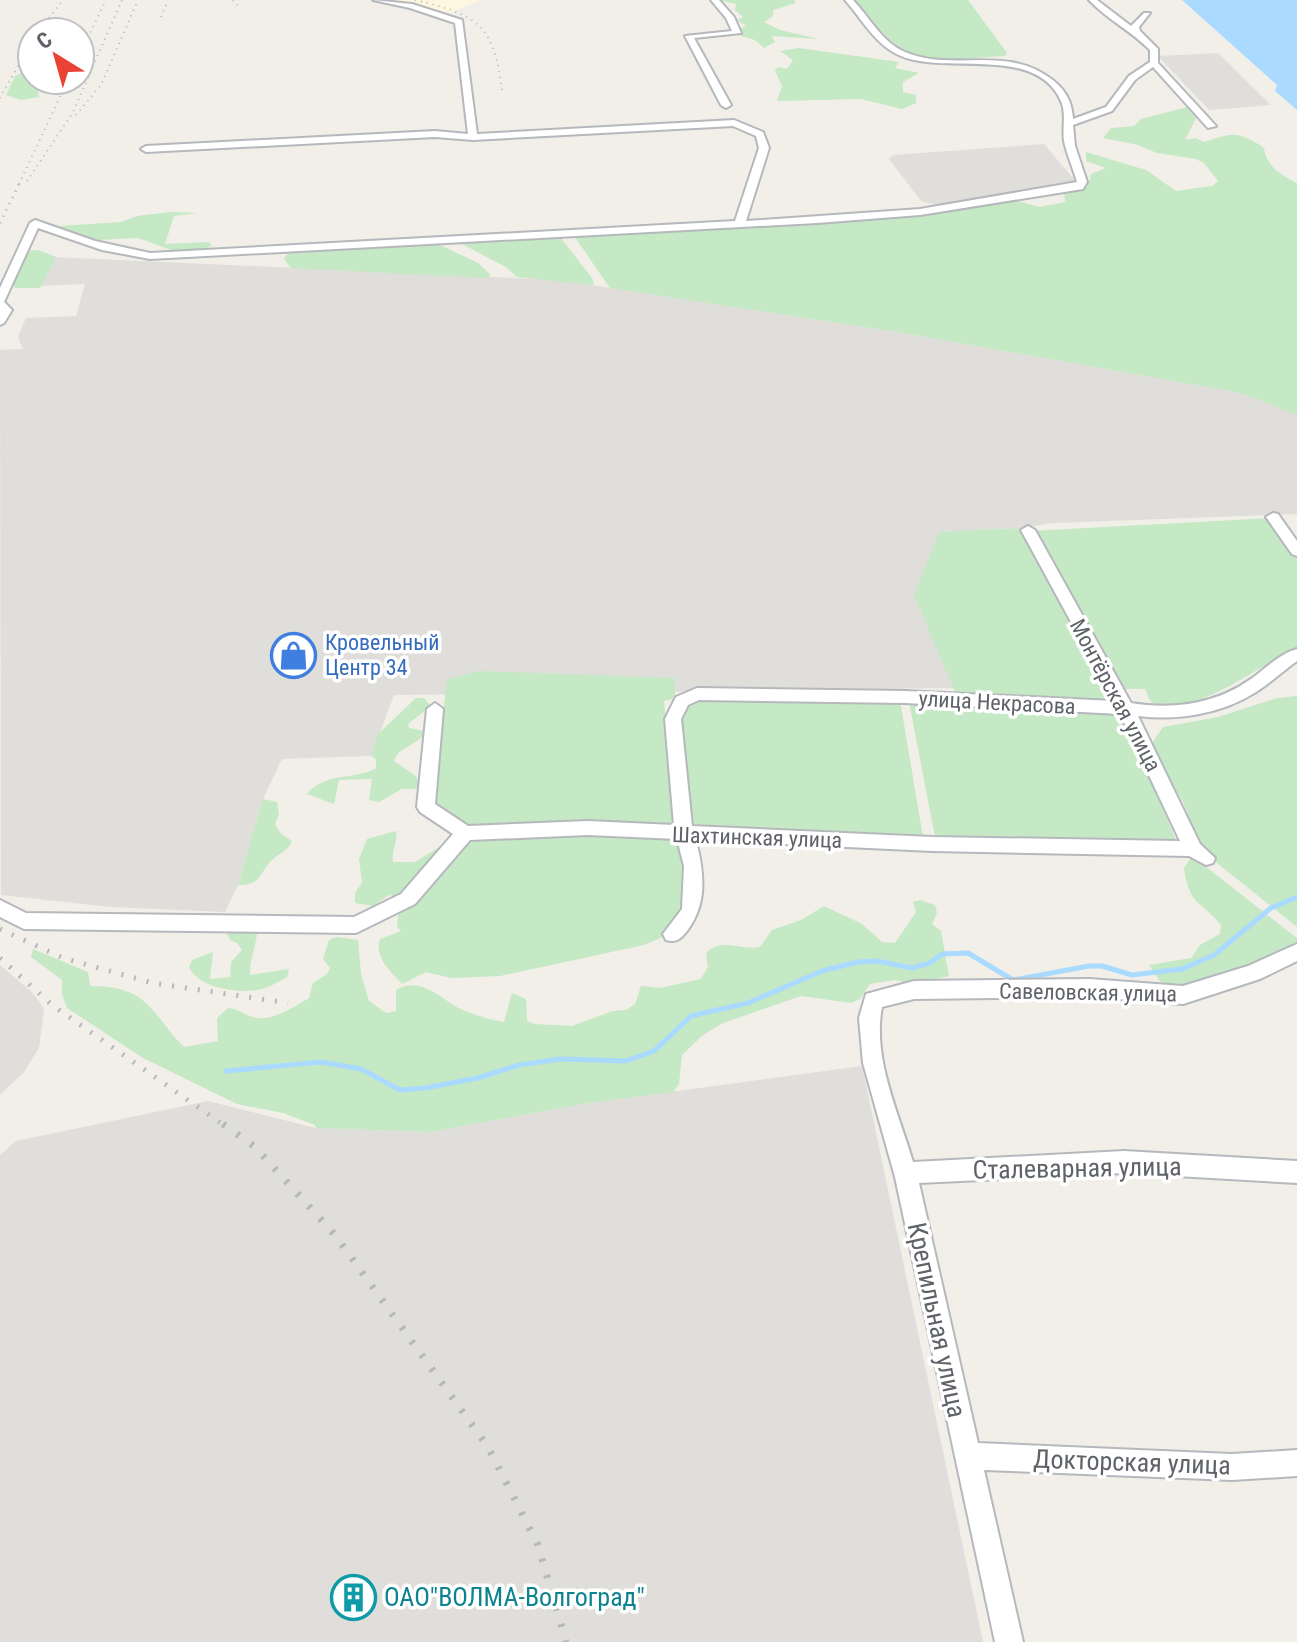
<svg xmlns="http://www.w3.org/2000/svg" width="1297" height="1642" font-family="'Roboto Condensed',sans-serif">
<rect width="100%" height="100%" fill="#f1efe8"/>
<path fill="#fef7e0" d="M384,0H480L445,15Z"/>
<path fill="#e0deda" d="M1218,53L1271,105L1209,110L1158,56Z
M1044,144L1078,184L935,205L921,201L889,159L893,155Z
M31,256L560,280L903,333L1241,393L1297,415V514L1053,523L1019,528L939,532L955,688L394,695L371,756L282,759L263,799L238,885L225,912L110,907L1,895L0,350L23,349L18,337L26,318L76,316L85,284L17,287Z
M0,965L34,994L44,1009L39,1048L24,1072L0,1095Z
M862,1066L983,1642H0V1155L16,1141L208,1101L316,1128L430,1132L589,1103Z"/>
<path fill="#c5e8c5" d="M717,0H794L796,3L773,10V16L764,22L780,30L819,39L772,36L775,42L764,48L755,40L741,36L740,29L746,26L737,20L743,17L735,10L736,4Z
M856,0H968L1007,53L1005,56C925,60 907,70 856,0Z
M799,48L899,62L895,68L919,73L903,82V92L916,95V103L902,109L861,99L777,101L782,86L775,71L778,67L787,69L793,60L780,51Z
M21,73H32V80H48L38,92L39,97L21,100L6,95L15,76Z
M1187,107L1196,118L1185,140L1196,138L1204,142C1233,133 1237,130 1264,148C1266,166 1281,175 1297,183V415L1241,393L903,333L610,288L574,236L924,214L1014,200L1039,207L1065,202L1064,192L1077,191L1089,182L1091,174L1106,168L1086,161V152L1146,170L1176,191L1212,186L1218,181L1204,163L1196,159L1157,153L1138,145L1103,138L1111,128L1134,126L1141,119Z
M170,212L198,213L174,216L165,244L208,242L212,245L206,249L174,251L138,238L98,240L56,229L60,226L121,222L137,216Z
M553,236L560,237L592,278L594,285L517,277L506,267L458,242Z
M436,243L478,263L491,275L486,278L291,268L284,259L288,253L294,251Z
M38,250L56,257L40,288H15L12,281L26,251Z
M1272,518L1297,556V648C1258,665 1193,721 1150,701L1145,689H1124L1031,531Z
M1019,528L1114,701L957,697L914,595L939,532Z
M477,671L675,678V698L664,701L674,826L578,821L466,828L432,803L447,680Z
M1297,696V927L1202,851L1183,802L1150,746L1163,727L1218,717L1277,698Z
M416,698H424L431,706L408,724L409,728L424,731L426,735L398,753L394,761L416,776L419,784L416,789H402L379,802L369,800L372,779L339,780L334,804L307,794C327,771 353,781 376,768V759L371,756L378,734Z
M706,698L900,700L923,837L689,824L680,721L687,704Z
M909,702L1121,712L1176,840L935,837Z
M263,799L277,802L279,814L275,824L280,833L292,841C288,851 280,853 273,859C259,872 262,886 238,885Z
M396,831C398,843 391,851 393,862H415L454,838L576,831L678,839L686,866L684,910L667,935L644,945L500,976L451,978L426,972L402,984C390,971 374,957 380,939L401,931L397,927L398,916L404,907L399,898L389,895L373,906L355,903V893L362,883L359,859L367,839Z
M1192,856L1297,938V942L1246,967L1176,989L1160,981L1149,965L1191,958L1200,945L1220,934L1221,925C1201,900 1189,906 1184,868Z
M920,900L935,905L937,913L932,924L941,931L949,976L912,984L895,980L870,984L860,999L851,1003L801,996L723,1023L703,1035L682,1055L679,1084L673,1092L589,1103L430,1132L316,1128L315,1125L283,1113L237,1104L143,1058L67,1008L62,994V980L31,957L33,949L88,972L90,986C150,986 150,1013 184,1047L218,1041L217,1018L228,1008C239,1009 242,1014 253,1017C270,1023 294,1007 309,998L313,983L327,974L330,968L323,959L329,940L337,937L358,940L361,974L369,1001L386,1013L396,1011V990C418,977 436,994 455,1006C467,1013 490,1020 504,1022L512,993L526,999L527,1021L534,1024L572,1026L613,1011L626,1010L635,1004L641,986L660,988L701,979L708,967L706,953C723,937 740,951 760,947L772,930L801,920L824,906L862,924L882,942L895,943L916,912L913,902Z
M231,929L254,931L257,934C255,949 250,959 250,975L289,969L287,977C277,982 268,989 257,990C235,993 199,988 189,967L192,960L213,952L210,979L230,977L231,962L242,950L237,943L230,940L227,934Z"/>
<path fill="#aadaff" d="M1182,0H1297V110L1275,91L1277,85Z"/>
<g fill="none" stroke-linecap="round" stroke-linejoin="round">
<path stroke="#aadaff" stroke-width="5" d="M226,1071L321,1062L361,1069L400,1090L425,1088L478,1078L519,1065L560,1059L626,1061L654,1051L691,1016L748,1003L822,971L858,962L877,961L912,968L930,963L942,954L968,953L1013,980L1089,966H1102L1132,975L1182,969L1214,955L1271,908L1297,897"/>
<defs>
<path id="street" d="M373,0L412,4L462,20L477,134L734,120L763,132L769,148L746,221L920,209L1077,182C1073,168 1067,155 1064,141C1062,127 1067,112 1060,99C1034,45 945,75 901,56C876,46 862,19 845,0H853C870,18 882,42 905,52C954,73 1007,43 1054,81C1067,92 1072,103 1073,119L1106,107L1129,76L1150,62V50C1131,31 1107,19 1089,0H1097L1131,26L1144,13H1150L1139,27L1140,31L1158,49V63L1216,126L1208,128L1153,67L1135,80L1112,111L1073,125L1075,146L1087,182L1083,189L920,215L817,223L150,259L102,250L38,228L4,302L12,310L4,323L0,325V288L30,223L35,220L95,241L150,253L735,221L759,148L756,136L733,126L473,140L435,137L146,152L141,149L146,146L435,131L468,134L455,23L410,8Z
M711,0H719L734,17L741,33L694,38L731,105L726,108L721,105L685,36L732,31L726,18Z
M1273,513L1278,514L1297,541V556L1292,554L1266,517Z
M1028,526L1035,530L1131,703C1173,710 1216,704 1251,679C1265,669 1279,654 1297,649V661C1283,671 1270,683 1256,692C1221,714 1179,721 1138,716L1200,844L1215,858L1213,863L1206,865L1189,856L932,851L696,840C704,873 708,903 687,931C680,939 677,943 666,940L663,934L682,909L684,866L677,839L588,835L470,840L415,904L356,933L24,929L0,917V900L26,913L354,917L401,894L453,834L420,812L417,807L427,709L435,703L443,709L435,804L468,826L588,821L674,825L665,719L676,697L697,688L905,691L1114,701L1021,530ZM699,700L905,703L1120,714L1180,841L932,837L692,826L681,719L688,705Z
M1297,944V961L1260,979L1183,1004L1089,997L914,999L882,1007C872,1058 899,1114 913,1162L1124,1151L1297,1161V1183L1124,1173L919,1183L978,1443L1232,1454L1297,1450V1476L1232,1480L984,1470L1023,1642H995L895,1177L863,1063L859,1018L866,994L914,981L1089,979L1183,986L1248,966Z"/>
</defs>
<use href="#street" stroke="#b5b8bc" stroke-width="4"/>
<use href="#street" fill="#fff" fill-rule="evenodd"/>
<path stroke="#b6b7b8" stroke-width="2" stroke-dasharray="1 5" stroke-linecap="butt" d="M233,0L239,7
M415,0C479,15 494,25 502,91
M161,17L168,0
M38,32L63,0
M80,54L106,0
M0,98L32,42
M76,115L101,85L138,0
M27,181L72,114L122,0
M19,184L68,80"/>
<path stroke="#b6b7b8" stroke-width="3" stroke-dasharray="1 6" stroke-linecap="butt" d="M0,223L20,182"/>
<path stroke="#b6b7b8" stroke-width="5" stroke-dasharray="2 11" stroke-linecap="butt" d="M0,929L63,958L153,983L288,1003
M0,958L52,1005L225,1126"/>
<path stroke="#b6b7b8" stroke-width="7" stroke-dasharray="3 14" stroke-linecap="butt" d="M223,1124L255,1147L335,1235L488,1447L538,1545L566,1642"/>
</g>
<defs>
<symbol id="shop-ring" viewBox="-11 -11 22 22"><circle r="9.5" fill="#fff" stroke="#3f7fe0" stroke-width="1.5"/><path d="M-5-2.5h2.3a2.7 3.5 0 0 1 5.4 0H5L5.5 6h-11ZM-1.5-2.5h3a1.5 2.3 0 0 0-3 0Z" fill="#3f7fe0"/></symbol>
<symbol id="building-ring" viewBox="-11 -11 22 22"><circle r="9.5" fill="#fff" stroke="#0f9aa8" stroke-width="1.5"/><path d="M-4-6H4V6H1V3H-1V6H-4ZM-2.5-4.3h1.7v1.8h-1.7ZM.8-4.3h1.7v1.8H.8ZM-2.5-1h1.7V.8h-1.7ZM.8-1h1.7V.8H.8Z" fill="#0f9aa8"/></symbol>
</defs>
<g fill-rule="evenodd">
<use href="#shop-ring" x="268" y="630" width="51" height="51"/>
<use href="#building-ring" x="328" y="1572" width="51" height="51"/>
</g>
<g text-anchor="middle" stroke-width="7" stroke-linejoin="round" paint-order="stroke">
<g font-size="22" fill="#366cbe" stroke="#fff" text-anchor="start">
<text x="325" y="650">Кровельный<tspan x="325" dy="25">Центр 34</tspan></text>
</g>
<g font-size="22" fill="#5f6368" stroke="#fff">
<text transform="translate(1116 695) rotate(62)" y="8">Монтёрская улица</text>
<text transform="translate(997 702) rotate(3)" y="8">улица Некрасова</text>
<text transform="translate(757 837) rotate(2)" y="8">Шахтинская улица</text>
<text transform="translate(1088 992) rotate(1)" y="8">Савеловская улица</text>
</g>
<g font-size="26" fill="#5f6368" stroke="#fff">
<text transform="translate(1077 1168) rotate(-1)" y="9">Сталеварная улица</text>
<text transform="translate(937 1320) rotate(78)" y="9">Крепильная улица</text>
<text transform="translate(1132 1462) rotate(2)" y="9">Докторская улица</text>
</g>
<g font-size="26" fill="#0d838f" stroke="#fff" text-anchor="start">
<text x="384" y="1606">ОАО"ВОЛМА-Волгоград"</text>
</g>
</g>
<g transform="translate(56 56) rotate(323)"><circle r="38" fill="#ffffff" stroke="#bfc1c3" stroke-width="2"/>
<path d="M0-6L14 30L0 20L-14 30Z" fill="#ea4335"/>
<text y="-12" font-size="22" font-weight="bold" text-anchor="middle" fill="#5f6368">С</text>
</g>
</svg>
